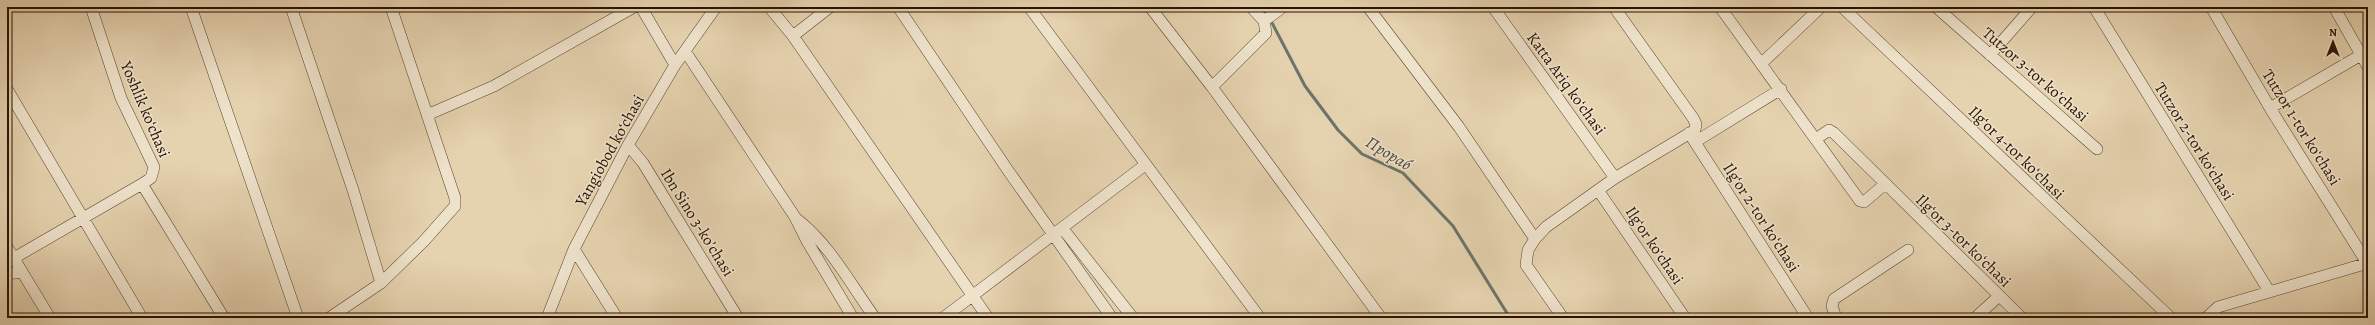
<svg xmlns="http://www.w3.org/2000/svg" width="2375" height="325" font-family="Alegreya,serif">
<rect width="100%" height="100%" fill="#e5d2af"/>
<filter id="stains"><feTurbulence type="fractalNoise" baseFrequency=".005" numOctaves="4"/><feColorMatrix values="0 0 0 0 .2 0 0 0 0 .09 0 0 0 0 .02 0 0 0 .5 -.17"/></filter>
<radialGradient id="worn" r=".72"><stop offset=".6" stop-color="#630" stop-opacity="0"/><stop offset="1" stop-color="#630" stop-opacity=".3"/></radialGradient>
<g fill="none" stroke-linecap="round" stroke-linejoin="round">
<path stroke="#6c746b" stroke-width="3" d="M1259,7L1271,21L1305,86L1338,130L1362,154L1403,173L1453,226L1510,318"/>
<defs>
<path id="minor" d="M91,7L121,98L154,167L151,178L142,184L224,318
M191,7L298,318
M291,7L353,190L381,283
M641,7L675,65
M769,7L793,36
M830,7L793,36L988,318
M898,7L1007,169L1112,318
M1029,7L1260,318
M1150,7L1212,87L1381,318
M1368,7L1459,127L1535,239L1528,250L1526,265L1563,318
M1493,7L1615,178
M1720,7L1860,201L1864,202L1885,184
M1842,7L2171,318
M1936,7L2097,149
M2094,7L2269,291
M2211,7L2270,108L2367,263
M2334,7L2368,67
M1264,21L1283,7
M685,51L795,217L807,241L853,318
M1990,55L2032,7
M1762,63L1821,7
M1212,87L1266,33L1264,21L1251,7
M7,89L142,318
M2270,108L2361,55
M427,115L494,86L634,7
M1689,133L1808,318
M1816,139L1829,130L1834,133L2022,318
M1695,142L1781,89
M628,145L643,163L738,318
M1598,190L1685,318
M798,220C830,245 851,285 875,318
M1063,229L1133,318
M1535,239L1546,227L1615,178L1695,130L1696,124L1693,118L1614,7
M7,247L50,318
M574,249L617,318
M14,258L142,184
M7,274L22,272
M329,318L381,283L424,241L455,206V198L391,7
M547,318L574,249L628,145L675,65L716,7
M943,318L1145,165
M1836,318L1832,306L1834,299L1908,250
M1975,318L1999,296
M2206,318L2218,307L2368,263"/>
</defs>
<use href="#minor" stroke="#58422c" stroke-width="12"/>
<use href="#minor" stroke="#eee2cb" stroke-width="11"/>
</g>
<g text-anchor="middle" stroke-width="3" stroke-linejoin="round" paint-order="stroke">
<g font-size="16" fill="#291200" stroke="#eee2cb">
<text transform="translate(2036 74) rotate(41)" y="6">Tutzor 3-tor koʻchasi</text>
<text transform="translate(1567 83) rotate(54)" y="6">Katta Ariq koʻchasi</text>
<text transform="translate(146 109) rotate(67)" y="6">Yoshlik koʻchasi</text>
<text transform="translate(2302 127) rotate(58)" y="6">Tutzor 1-tor koʻchasi</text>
<text transform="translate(2195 141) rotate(58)" y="6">Tutzor 2-tor koʻchasi</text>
<text transform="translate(609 150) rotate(-61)" y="6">Yangiobod koʻchasi</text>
<text transform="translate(2017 152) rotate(44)" y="6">Ilgʻor 4-tor koʻchasi</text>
<text transform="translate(1762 217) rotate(57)" y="6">Ilgʻor 2-tor koʻchasi</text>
<text transform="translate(698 222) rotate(58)" y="6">Ibn Sino 3-koʼchasi</text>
<text transform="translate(1964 240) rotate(44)" y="6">Ilgʻor 3-tor koʻchasi</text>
<text transform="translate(1655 245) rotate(56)" y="6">Ilgʻor koʻchasi</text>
</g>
<g font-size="17" font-style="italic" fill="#504b3f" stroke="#eee2cb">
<text transform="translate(1389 153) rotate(31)" y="6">Прораб</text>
</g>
</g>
<rect width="2375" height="325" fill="none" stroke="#e5d2af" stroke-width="24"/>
<rect x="8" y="8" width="2359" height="309" fill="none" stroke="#291200" stroke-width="2"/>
<rect x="12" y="12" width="2351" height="301" fill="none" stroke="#291200"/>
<g transform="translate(2333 42)" stroke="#eee2cb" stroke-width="3" paint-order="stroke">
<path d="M0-3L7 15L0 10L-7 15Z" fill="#291200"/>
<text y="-6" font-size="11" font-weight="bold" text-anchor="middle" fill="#291200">N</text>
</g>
<rect width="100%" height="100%" filter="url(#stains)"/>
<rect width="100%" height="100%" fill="url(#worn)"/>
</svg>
